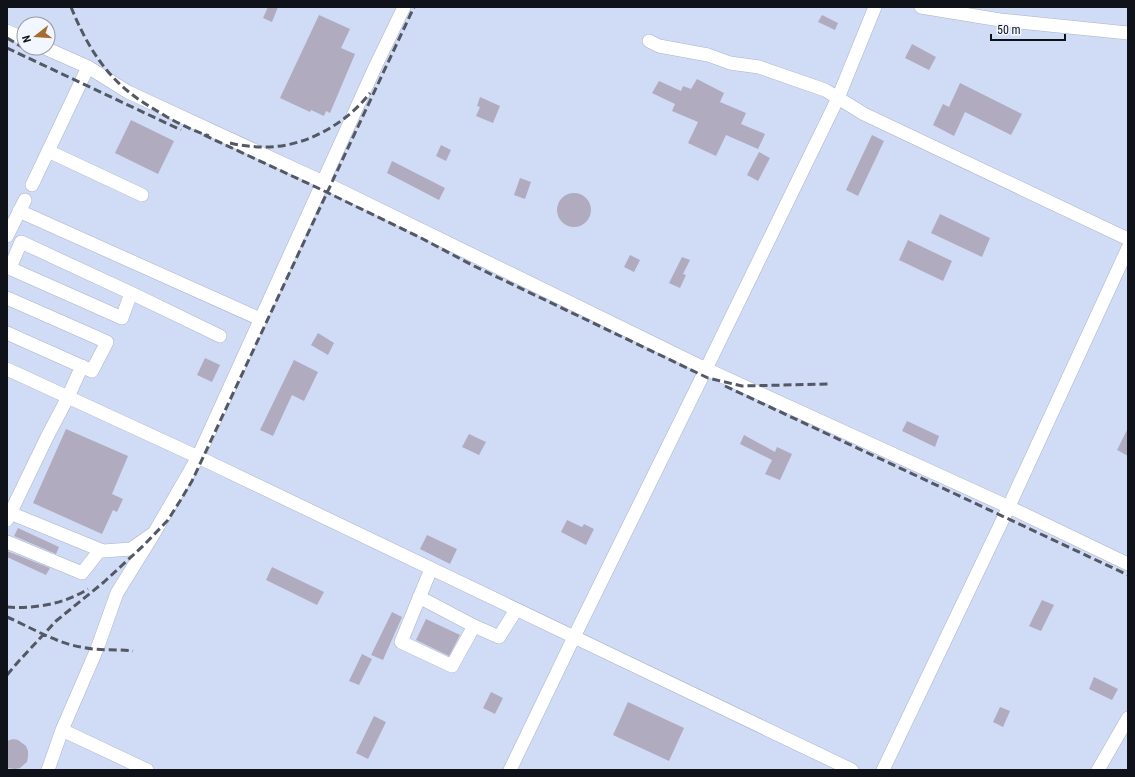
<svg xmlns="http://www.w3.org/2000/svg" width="1135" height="777" font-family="'Roboto Condensed',sans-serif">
<rect width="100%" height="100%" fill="#e0e8fe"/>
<path fill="#d0dbf6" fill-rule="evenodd" d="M7,7H1128V770H7ZM24,24H48V48H24Z"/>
<path fill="#b1abc0" d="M268,7H278L272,22L263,18Z
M319,15L350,29L341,48L355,54L330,113L326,111L324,116L311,110L310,112L280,98Z
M822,15L838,23L835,30L818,22Z
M912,44L936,57L929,70L905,58Z
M697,79L724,93L720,102L746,113L741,124L765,134L758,149L726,135L716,156L688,143L698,122L672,111L675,104L652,93L659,81L681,91L683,86L691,89Z
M960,83L1022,114L1011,135L965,112L954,136L933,125L943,104L949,107Z
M480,97L500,106L493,123L476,116L480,107L477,106Z
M131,120L174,141L158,174L115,153Z
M872,135L884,141L858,196L846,190Z
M441,145L451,150L446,161L436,156Z
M759,152L770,158L758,181L747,175Z
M392,161L445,188L439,200L387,173Z
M520,178L531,182L525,199L514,195Z
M557 210a17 17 0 1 1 34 0a17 17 0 1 1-34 0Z
M940,214L990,238L982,257L931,233Z
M908,240L952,261L943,281L899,260Z
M630,255L640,260L634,272L624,267Z
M682,257L690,260L683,274L686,275L680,288L669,283Z
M318,333L334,343L328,355L311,345Z
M205,358L220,365L212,382L197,375Z
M294,360L318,372L304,401L292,395L273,436L260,430Z
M907,421L939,436L935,447L902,431Z
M1128,428V456L1117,450Z
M66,429L128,456L112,494L123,499L117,512L113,510L102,534L33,503Z
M469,434L486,442L479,455L462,447Z
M744,435L775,452L777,447L792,454L780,480L765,474L772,460L740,444Z
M567,520L582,527L584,524L594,529L586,545L561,532Z
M18,528L59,547L56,554L14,536Z
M427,535L457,549L450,564L420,549Z
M7,551L50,568L46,575L7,557Z
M272,567L324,592L317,605L266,580Z
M1042,600L1054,605L1041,631L1029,626Z
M392,612L402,617L383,660L371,655Z
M426,619L460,635L449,656L416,640Z
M362,654L372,659L359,685L349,681Z
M1094,677L1118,689L1112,700L1089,689Z
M491,692L503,698L495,714L483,708Z
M628,702L684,728L669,761L613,735Z
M1000,707L1010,711L1003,727L993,722Z
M374,716L386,722L368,759L356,753Z
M13,739L18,740L26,746L28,751V757L27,762L20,768L15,769L7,768V741Z"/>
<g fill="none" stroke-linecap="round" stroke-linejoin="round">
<defs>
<path id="minor" d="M921,7L1000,20L1128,33
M7,31L24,39
M649,41L659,46L708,55L730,63L759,67L825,90L864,114L1128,239
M45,48L88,67L128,92L323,182L706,369L1009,507L1128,564
M48,151L142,195
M32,185L88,67
M19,211L260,319
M7,236L25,200
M7,267L122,318L131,293
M10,268L21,242L131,293L220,336
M7,298L107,342L92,371L7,333
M7,369L198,457L852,770
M10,513L103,551L131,549L151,535
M7,520L47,437L68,397L82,366
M7,542L82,573L100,550
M431,569L401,642L452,666L474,626
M419,597L474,626L499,637L516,610
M62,730L147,770
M48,770L62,730L97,649L117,593L153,535L198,457L376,65L404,7
M510,770L574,637L706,369L838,98L875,7
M883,770L1004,517L1128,248
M1098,770L1128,718"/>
</defs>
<use href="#minor" stroke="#abb3c8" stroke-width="14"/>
<use href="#minor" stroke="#fff" stroke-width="13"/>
<path stroke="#535864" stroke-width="3" stroke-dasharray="8 4" stroke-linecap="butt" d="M71,7C84,39 101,70 129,92C141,102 154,109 167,117C180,124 194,131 209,136
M7,38L34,54
M7,48L181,130
M204,135L320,189L421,238L474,266L708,378L742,386L829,384
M230,143C242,146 254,147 266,147C306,147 347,123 370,93
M725,386L1128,575
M7,607C35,609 64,604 88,589
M7,617C30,627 56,643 81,647C98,651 116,649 133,651
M7,675L18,662L56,621L104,582L144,545L168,520L180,501L192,481L414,7"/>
</g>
<rect width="1135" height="777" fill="none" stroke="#0f1219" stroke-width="16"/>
<g transform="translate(36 36) rotate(253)"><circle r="19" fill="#f2f6fe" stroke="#979ba2"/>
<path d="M0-3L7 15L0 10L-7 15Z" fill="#a76b2d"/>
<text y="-6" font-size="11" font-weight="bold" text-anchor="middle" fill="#0f1219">N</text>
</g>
<path d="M991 34v6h74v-6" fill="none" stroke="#0f1219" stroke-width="2"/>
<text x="997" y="34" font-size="12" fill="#0f1219" stroke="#f2f6fe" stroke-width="3" paint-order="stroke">50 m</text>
</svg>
